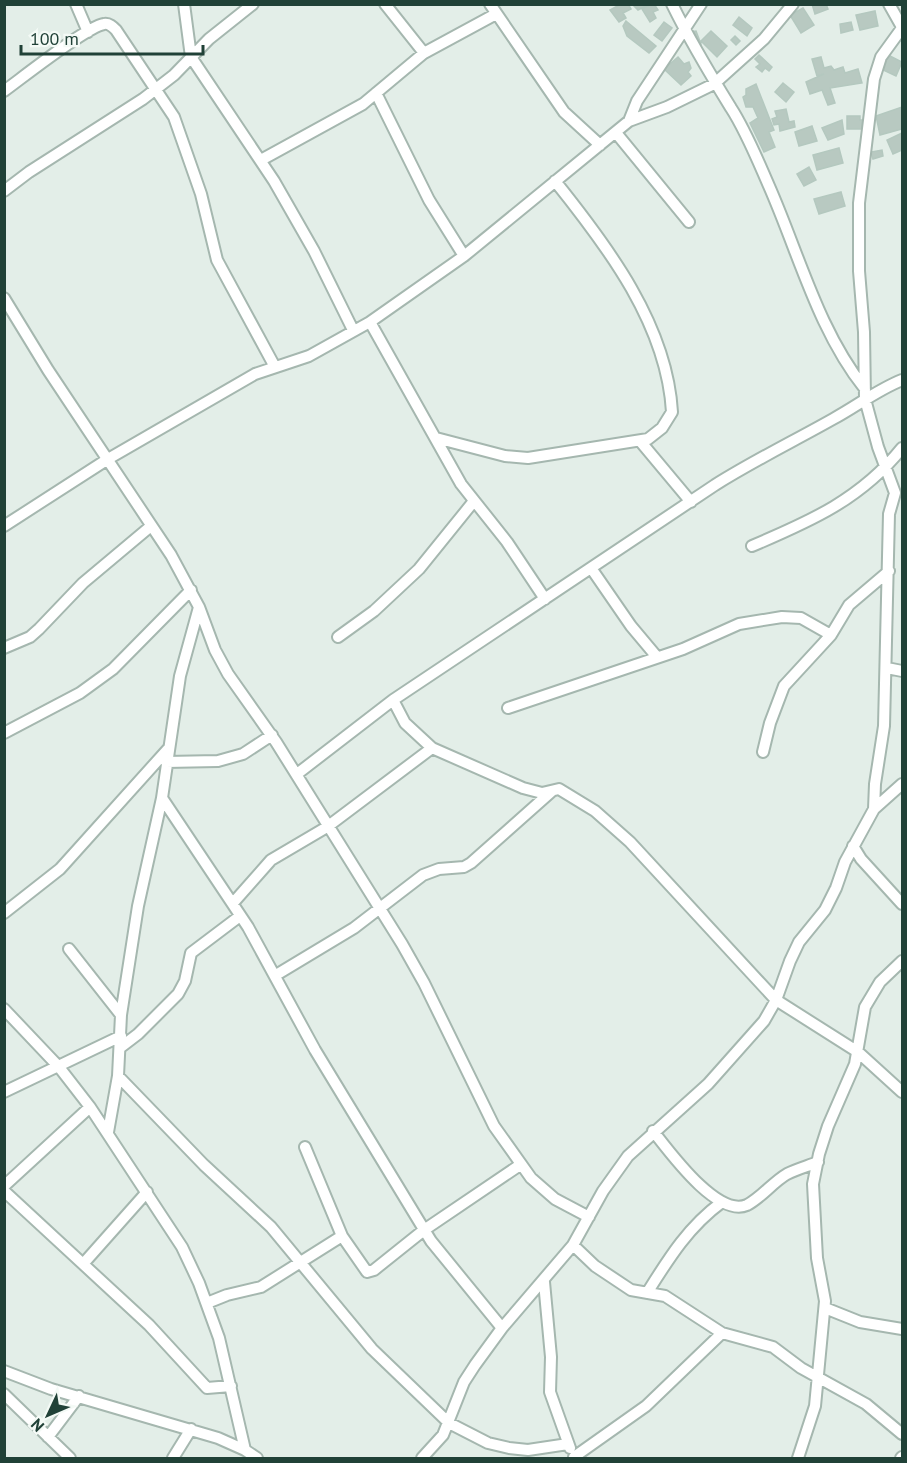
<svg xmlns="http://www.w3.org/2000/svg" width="907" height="1463" font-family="'PT Sans',sans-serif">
<rect width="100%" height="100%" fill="#e3eee8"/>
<path fill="#b8c9c1" stroke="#b4c8bf" stroke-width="1.5" d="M621,4H628L631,9L623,13L626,18L619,22L610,10Z
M632,4H645L646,6L638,10Z
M651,4H654L658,10L653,12L656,18L650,22L642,9Z
M812,4H826L828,9L815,14Z
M803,8L814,25L801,33L790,15Z
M875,11L878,26L860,30L856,15Z
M739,17L752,28L747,36L733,25Z
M626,21L656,46L649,53L627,36L623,26Z
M664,22L672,28L662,41L654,35Z
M851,22L853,30L841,33L840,24Z
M696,31L701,44L694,47L688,32Z
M711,31L727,46L717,57L701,41Z
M735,36L740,41L736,45L731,40Z
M759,55L772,67L769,71L765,68L762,72L756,67L760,64L755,59Z
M888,55L902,62L896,76L881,69Z
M678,57L684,64L689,62L691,68L688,72L691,76L681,85L664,69Z
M821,57L824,68L831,66L834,70L843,67L845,73L858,69L862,83L830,88L835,103L828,105L822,90L810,94L806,82L824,74L817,76L812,59Z
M783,83L794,92L786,102L775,92Z
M756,84L774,130L769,132L775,147L764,152L750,123L758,118L753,107H746L743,97L746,95V89Z
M902,107V129L880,135L876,116Z
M786,109L789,122L794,121L795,127L780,131L779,124L774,125L772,119L777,117L775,111Z
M847,116H860V120H863V129H847Z
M842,120L844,134L828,140L822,128Z
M812,126L817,141L799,146L795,132Z
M902,133V150L893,154L887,140Z
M839,148L843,163L817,170L813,155Z
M882,150L883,156L873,159L871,152Z
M809,167L816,180L804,186L797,174Z
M841,192L845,206L819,214L814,199Z"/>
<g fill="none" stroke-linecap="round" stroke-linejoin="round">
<defs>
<path id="street" d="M76,4L88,32
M184,4L191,57L274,181L314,251L353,330
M385,4L424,53
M490,4L564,112L600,145
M672,4C690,41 710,74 731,108C746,131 758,161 769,186C799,254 818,330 865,389
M889,4L902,27
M4,91C22,78 86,27 104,24C109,23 113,27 116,30L174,117L201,194L217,260L275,367
M376,93L429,200L464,256
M629,121L637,101L701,4
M617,134L689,222
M261,160L363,104L424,53L496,14
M4,191L29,172L143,99L174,75L209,39L253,4
M4,298L48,370L171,555L199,607L215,650L228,674L276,742L402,944L424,983L494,1126L531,1178L555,1199L589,1217
M370,322L461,484L507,542L545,599
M436,438L505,456L528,458L648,439L662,428L672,412C667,325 608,247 555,181
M640,441L691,502
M4,526L108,459L255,374L309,356L370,322L464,256L629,121L667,107L714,84L764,39L793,4
M752,546C811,521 861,499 902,448
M591,568L631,626L657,657
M338,637L374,611L419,569L474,501
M4,648L30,637L39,629L83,583L151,526
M887,668L902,671
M393,700L405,723L432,748L523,788L542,793L559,789L595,811L630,842L776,1000L858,1052L902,1092
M508,708L683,649L739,624L782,617L801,618L831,635
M4,733L80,693L113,669L191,590
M763,752L770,723L784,686L831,635L849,605L889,571
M166,762L218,761L243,754L272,735
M297,774L393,700L715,485C753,461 794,441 833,419C857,406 877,390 902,380
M162,798L248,927L315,1050L431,1241L502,1328
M874,809L902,784
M853,846L861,859L902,904
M233,903L271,860L327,827L432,748
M4,913L60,869L168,749
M69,949L121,1015
M276,975L354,928L423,875L439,869L464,867L471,863L552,791
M4,1009L59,1067L90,1107L182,1247L199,1283L219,1338L245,1450
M121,1047L138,1034L178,994L185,981L191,953L240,916
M118,1076L204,1165L271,1227L372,1349L449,1423L488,1443L509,1448L528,1450L568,1444
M4,1092L121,1036
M653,1131C669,1151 717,1218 747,1205C761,1198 773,1182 787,1174C797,1169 808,1166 818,1162
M108,1132L118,1076L121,1015L138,906L162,798L180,676L199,607
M305,1147L342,1236L367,1272L374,1270L424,1230L520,1165
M4,1186L90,1107
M4,1191L149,1325L207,1388L231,1386
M573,1245L595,1266L631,1290L665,1296L722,1333L773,1347L801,1368L866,1404L902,1434
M83,1264L147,1192
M544,1282L551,1357L550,1392L570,1448
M647,1293C669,1258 688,1227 722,1202
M207,1303L227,1295L261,1287L342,1236
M825,1308L860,1322L902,1329
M4,1371L51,1389L218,1438L245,1450L257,1458
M4,1394L70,1458
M48,1437L79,1396
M574,1457L646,1406L722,1333
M173,1458L191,1429
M422,1458L443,1435L464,1382L475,1365L502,1328L573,1245L603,1191L628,1156L708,1084L764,1021L776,1000L790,961L799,942L825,910L836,888L845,862L874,809L875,784L884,726L889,514L895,493L878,447L865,399L864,332L859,271V203L874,79L881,57L902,28
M798,1458L815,1406L825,1301L817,1258L813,1184L819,1154L828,1126L855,1064L865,1007L880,982L902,961
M901,1458L902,1457"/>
</defs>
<use href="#street" stroke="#a5b7af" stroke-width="14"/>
<use href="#street" stroke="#fff" stroke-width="10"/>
</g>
<rect width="907" height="1463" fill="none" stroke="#204137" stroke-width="12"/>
<g transform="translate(48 1415) rotate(226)" stroke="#f4faf6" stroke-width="4.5" paint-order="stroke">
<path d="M0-4.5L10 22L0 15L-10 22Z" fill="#204137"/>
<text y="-9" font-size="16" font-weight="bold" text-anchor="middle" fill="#204137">N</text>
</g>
<path d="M21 45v9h182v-9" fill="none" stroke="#204137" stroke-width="3"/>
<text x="30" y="45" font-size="18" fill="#204137" stroke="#f4faf6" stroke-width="4.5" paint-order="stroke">100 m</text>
</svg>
